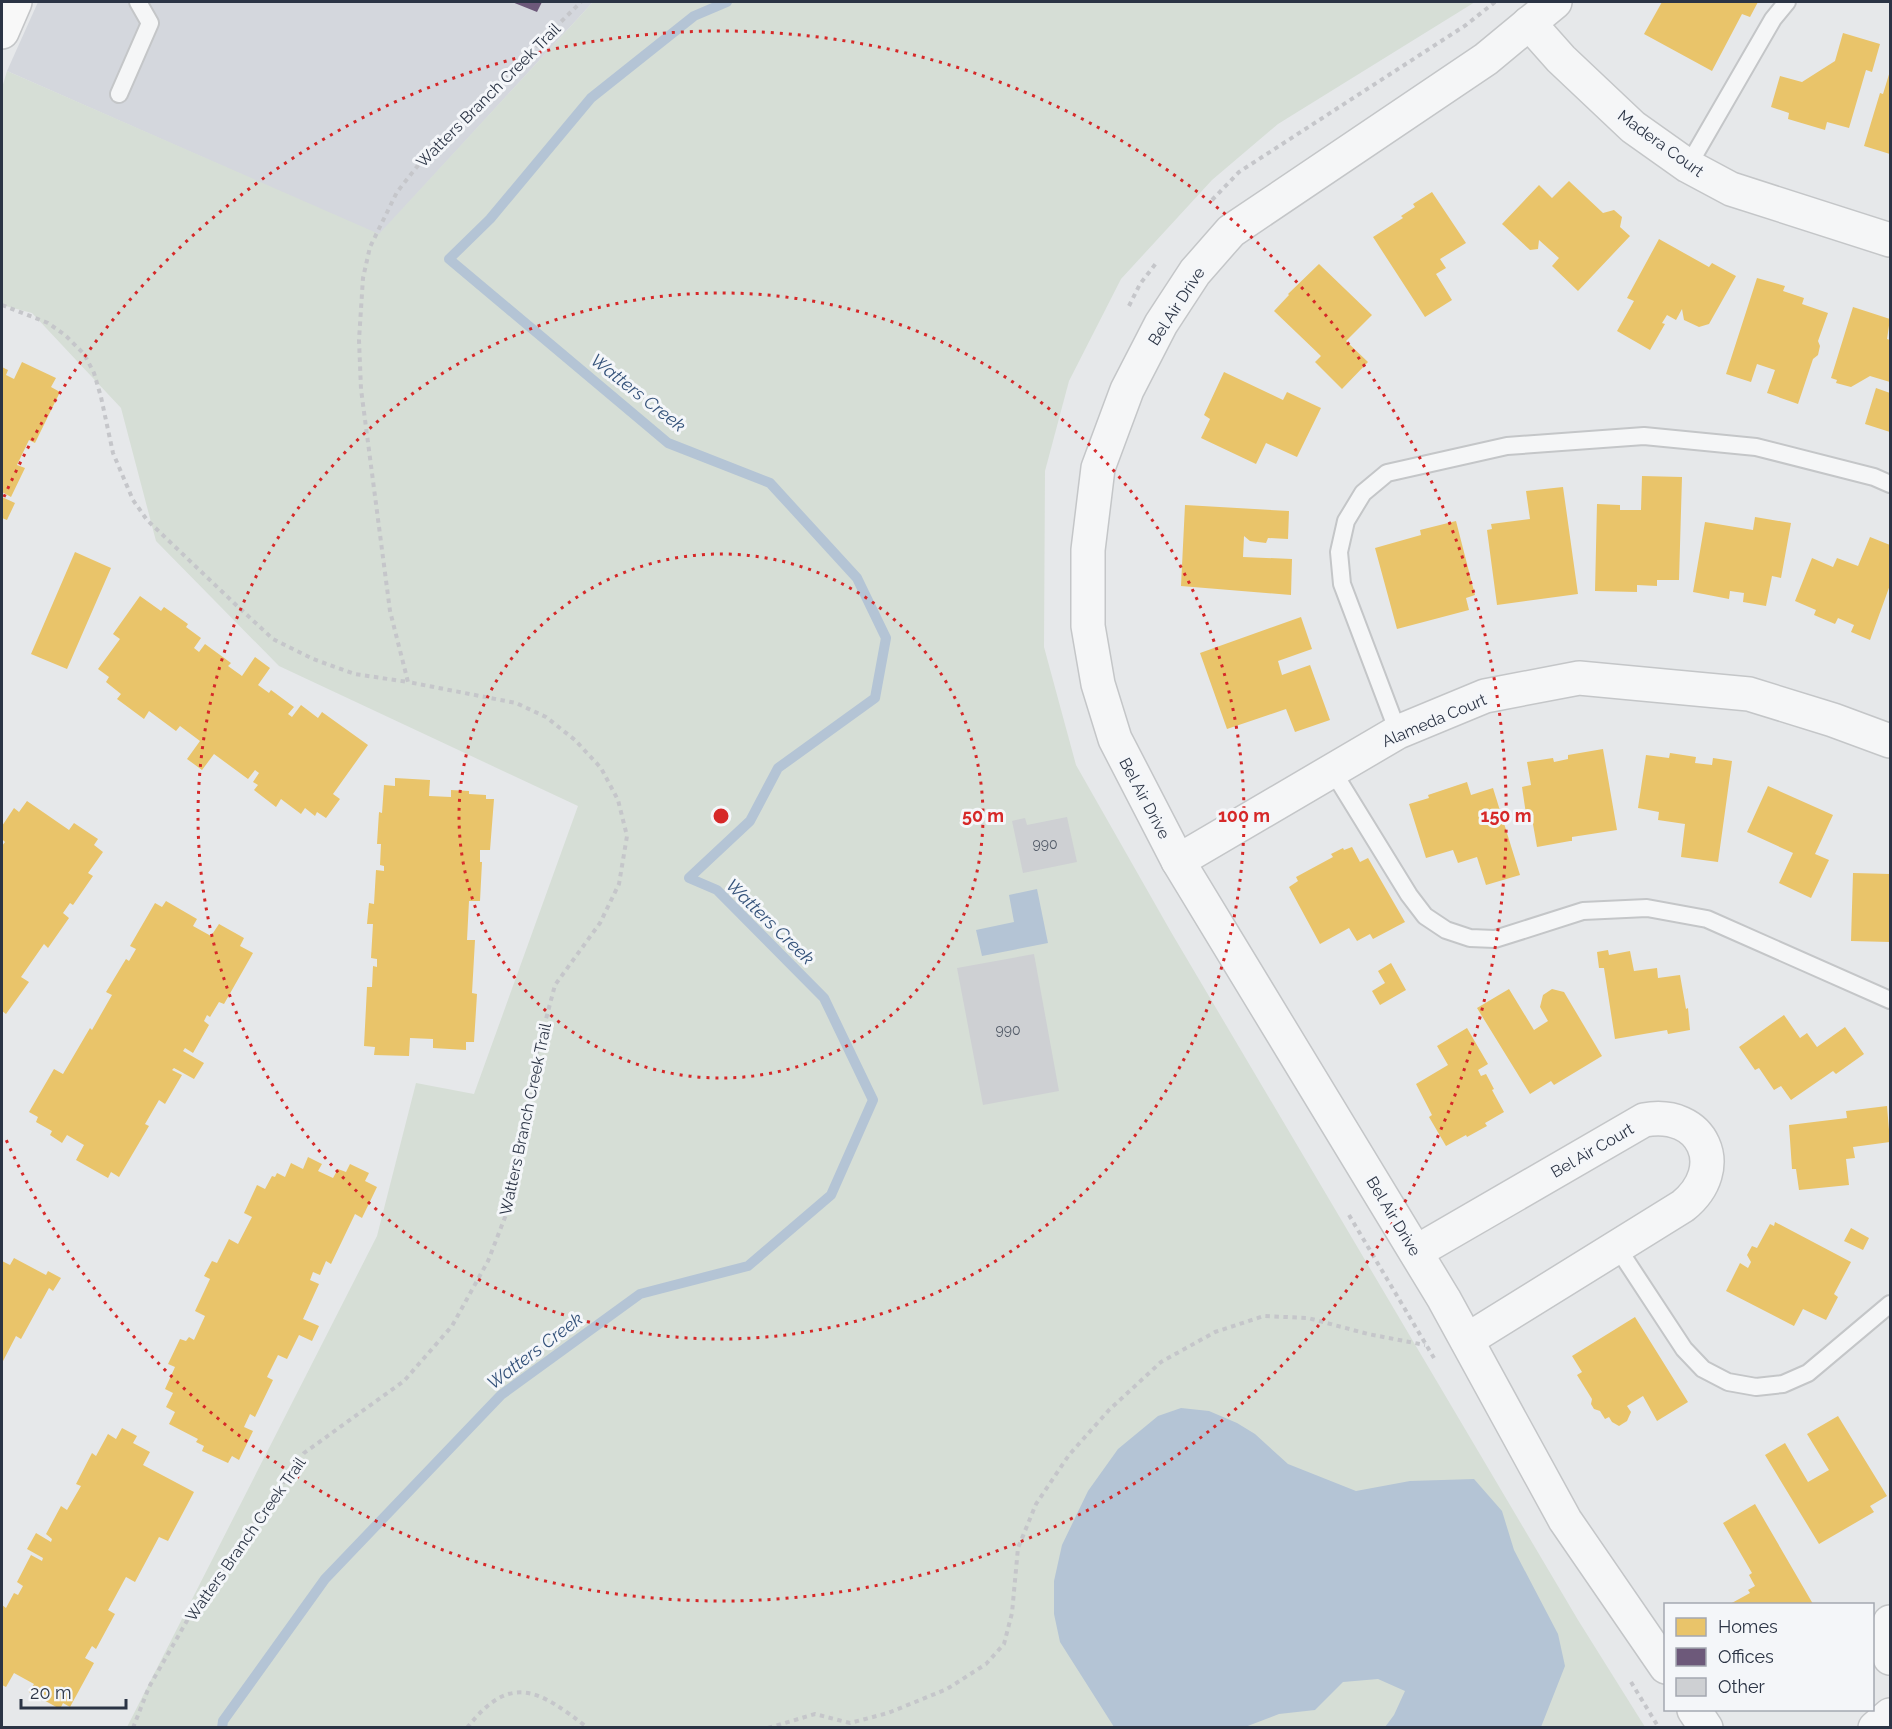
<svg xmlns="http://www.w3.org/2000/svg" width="1892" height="1729" font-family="Raleway,sans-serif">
<rect width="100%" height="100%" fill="#e6e8ea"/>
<path fill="#d4d7dd" d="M38,2H593L379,235L7,71Z"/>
<path fill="#d6ded6" d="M593,2H1475L1278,124L1212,180L1121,279L1069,381L1045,471L1044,647L1076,765L1171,932L1578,1620L1645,1727H127L377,1236L416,1083L474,1094L578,806L279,666L156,541L121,408L32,313L2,305V88L7,71L379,234Z"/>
<path fill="#b4c4d5" d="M1037,889L1048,943L982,956L976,930L1014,922L1009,895Z
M1181,1408L1209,1411L1237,1423L1255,1434L1288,1464L1356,1491L1410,1481L1474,1479L1502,1511L1514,1550L1558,1634L1565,1666L1541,1727H1385L1394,1715L1405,1691L1378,1679L1343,1682L1315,1710L1279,1714L1245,1727H1114L1060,1642L1054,1614V1581L1062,1545L1088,1491L1118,1449L1158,1416Z"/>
<path fill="#e9c46a" d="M1662,2H1758L1750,17L1742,14L1712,71L1644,34Z
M1843,33L1880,44L1872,72L1866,70L1849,128L1827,122L1825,130L1788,119L1789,113L1771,107L1780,76L1802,82L1835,61Z
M1890,71V154L1864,146L1880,93L1883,94Z
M1569,181L1603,213L1614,210L1622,217L1620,227L1630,236L1578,291L1552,266L1559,258L1539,240L1538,249L1530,250L1502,224L1539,185L1552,198Z
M1432,192L1466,243L1440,259L1446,268L1436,274L1452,300L1425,317L1373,237L1403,218L1401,216L1415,207L1413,204Z
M1659,239L1709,267L1712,263L1736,276L1709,324L1699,327L1684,320L1682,309L1676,320L1667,315L1662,323L1665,324L1650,350L1617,331L1634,301L1627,298Z
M1319,264L1372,315L1346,341L1368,362L1342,389L1315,362L1321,356L1274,311L1289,295L1288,294Z
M1757,278L1785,286L1783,291L1804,298L1802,304L1828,313L1818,341L1820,346L1818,355L1813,359L1798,404L1767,393L1775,370L1757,364L1751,382L1726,374Z
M1853,307L1890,319L1887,339L1890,340V382L1870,376L1851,387L1836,383L1837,380L1831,378Z
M22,362L56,378L51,387L60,392L35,443L29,440L17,465L25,468L11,497L2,492V367L8,370L6,375L14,379Z
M1224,372L1283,400L1287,392L1321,408L1297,457L1266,443L1256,464L1201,438L1210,419L1204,415Z
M1876,388L1890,393V432L1865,424Z
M1642,476L1682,477L1679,580H1657V586L1637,585V592L1595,591L1597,504L1620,505V510H1641Z
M1563,487L1578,594L1497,605L1487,530L1492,529L1491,524L1530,519L1526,491Z
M2,497L15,503L7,520L2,518Z
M1185,505L1289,511L1288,539L1268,538L1266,543L1250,541L1244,536L1243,557L1292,559L1291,595L1181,586Z
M1755,517L1791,523L1781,578L1772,576L1766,606L1743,602L1744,593L1730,591L1729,599L1693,592L1705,522L1753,530Z
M1456,521L1475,595L1466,598L1469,610L1397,629L1375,548L1421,535L1420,530Z
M1870,537L1890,545V585L1870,640L1851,632L1854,625L1838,618L1835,624L1814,615L1816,610L1795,601L1812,558L1833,567L1837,558L1858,566Z
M75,552L111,568L67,669L31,654Z
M140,596L161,611L164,607L188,624L186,627L201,638L194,648L199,652L205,644L231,663L228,666L242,676L255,657L270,668L258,685L269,693L271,690L294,707L288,714L292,717L301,705L318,718L322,712L368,745L333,794L340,799L326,818L317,812L315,816L305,808L301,814L281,799L276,807L254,790L258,785L253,782L259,773L255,770L248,779L214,754L202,770L187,759L200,741L180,726L176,731L149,711L144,719L117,699L121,694L106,682L109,677L98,669L120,639L113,634Z
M1301,617L1312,649L1278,661L1282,675L1310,665L1330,720L1295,732L1286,709L1227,729L1200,653Z
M1603,749L1617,830L1572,837V841H1570L1537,847L1531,813L1526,814L1522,787L1531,785L1527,762L1553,758L1554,762L1568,759V755Z
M1670,753L1696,757L1695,763L1712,765L1713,758L1732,761L1718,862L1681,857L1685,824L1658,820L1659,812L1638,808L1646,755L1669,758Z
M395,778L430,780L429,796L451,797V790L469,791V794L486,795V799H494L490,850H480V862H482L480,901H469L467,940H475L472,993L477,994L474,1042H466V1050L433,1048V1039L410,1038L409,1056L374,1055L375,1047L364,1046L367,987H372L373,966L377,967V959L371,958L373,924H367L369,903L374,904L376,870L384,871V866L380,865L381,844H377L379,812L382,813L384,785L395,786Z
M1467,782L1471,795L1493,788L1520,875L1486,885L1477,857L1458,863L1453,850L1426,858L1409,804L1429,798L1428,795Z
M1768,786L1833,815L1815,854L1829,860L1811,898L1779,883L1793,853L1747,832Z
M27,801L69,830L74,823L98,839L94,845L103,852L88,873L93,876L73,905L70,903L63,913L69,918L48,948L44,944L21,977L29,982L6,1014L2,1011V846L5,842L2,839V826L14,808L19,812Z
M1352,847L1360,862L1368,858L1405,922L1373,939L1370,934L1357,941L1349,928L1320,944L1289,887L1298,881L1296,877L1333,857L1331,854L1343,848L1344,850Z
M1853,873L1890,874V942L1851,941Z
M166,901L197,919L193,926L211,936L219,924L244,938L240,946L253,953L224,1004L219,1002L210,1017L207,1015L204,1021L209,1025L193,1053L185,1048L183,1051L204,1063L194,1079L174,1068L172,1070L182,1075L165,1104L159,1100L145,1124L149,1126L119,1177L111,1172L108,1178L76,1160L84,1145L67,1135L62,1143L50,1135L52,1131L36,1122L38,1117L29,1112L54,1069L63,1074L90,1028L92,1030L112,995L106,992L126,959L129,961L136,949L130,946L155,903L162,907Z
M1608,950L1609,955L1630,951L1634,971L1657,968L1658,978L1680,975L1686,1009L1688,1008L1690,1030L1668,1034L1667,1030L1615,1039L1604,968H1599L1597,952Z
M1391,963L1406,990L1380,1005L1372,991L1385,983L1378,971Z
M1509,989L1534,1030L1548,1021L1540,1007L1543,995L1552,989L1564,992L1602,1056L1554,1085L1551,1081L1530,1094L1477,1008Z
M1784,1015L1800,1038L1807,1033L1817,1047L1845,1027L1864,1054L1836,1074L1833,1071L1791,1100L1781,1086L1774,1090L1759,1068L1755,1070L1739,1047Z
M1467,1028L1488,1064L1478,1070L1481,1076L1486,1074L1494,1089L1492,1090L1504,1112L1485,1123L1487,1126L1467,1137L1466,1135L1446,1146L1429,1117L1432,1115L1416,1084L1448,1065L1437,1046Z
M1887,1106L1890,1142L1853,1147L1855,1158L1846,1159L1849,1185L1799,1190L1796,1169H1792L1789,1125L1847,1118L1846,1111Z
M308,1157L322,1164L318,1171L333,1178L338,1169L346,1172L350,1164L369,1173L365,1181L377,1187L362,1218L355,1214L331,1264L326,1261L320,1275L313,1272L310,1280L319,1284L303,1319L319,1326L312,1341L299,1335L287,1359L278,1355L267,1377L273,1380L255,1417L250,1414L244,1427L253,1431L239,1460L232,1456L228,1463L202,1451L204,1446L196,1442L198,1439L169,1424L175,1412L166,1407L173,1393L165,1389L175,1367L168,1364L180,1339L186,1341L189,1337L194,1340L205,1316L195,1311L210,1279L204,1276L212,1261L217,1263L229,1239L238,1244L252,1217L244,1213L257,1185L265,1189L272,1176L275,1177L277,1173L285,1177L291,1163L303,1169Z
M1775,1222L1851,1262L1834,1294L1838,1297L1826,1320L1803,1309L1794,1326L1726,1291L1740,1263L1748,1268L1751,1262L1747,1255L1752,1246L1757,1248L1770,1224L1774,1226Z
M1851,1228L1869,1238L1863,1250L1844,1241Z
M14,1258L46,1275L48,1271L61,1278L53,1291L49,1288L21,1339L16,1336L2,1363V1261L10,1265Z
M1635,1317L1688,1402L1657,1421L1643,1396L1627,1406L1631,1412L1627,1421L1619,1426L1612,1422L1609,1417L1605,1419L1600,1411L1594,1409L1591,1404L1592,1399L1577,1375L1582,1372L1572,1356Z
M1838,1416L1887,1496L1870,1506L1874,1512L1819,1544L1765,1455L1785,1443L1808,1482L1829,1470L1807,1434Z
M122,1428L137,1436L133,1443L150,1452L143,1465L194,1492L168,1541L159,1537L135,1582L126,1577L108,1610L115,1614L96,1649L92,1646L85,1658L94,1663L70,1707L63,1703L60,1709L29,1692L34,1684L14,1673L6,1687L2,1685V1605L6,1608L14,1593L18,1595L23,1586L17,1582L31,1555L42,1561L43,1558L27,1549L36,1533L51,1542L52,1539L46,1534L61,1506L67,1510L81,1486L76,1484L92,1453L96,1456L108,1434L116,1439Z
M1755,1504L1813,1604H1730L1750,1593L1748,1590L1755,1586L1749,1575L1752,1573L1723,1523Z"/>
<path fill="#6d597a" d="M512,2H542L537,12Z"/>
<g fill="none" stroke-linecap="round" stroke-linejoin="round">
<path stroke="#b4c4d5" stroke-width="10" d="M222,1728L223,1721L325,1579L501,1395L640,1294L748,1266L831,1195L873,1100L824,998L717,890L689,878L750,821L778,768L875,698L886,638L857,578L770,483L668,443L449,259L490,219L591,98L694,16L727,2"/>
</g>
<path fill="#ced0d3" d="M1067,817L1077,862L1023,873L1012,821L1025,818L1027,825Z
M1034,954L1059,1091L983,1105L957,968Z"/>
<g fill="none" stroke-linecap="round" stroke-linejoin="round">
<defs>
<path id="service" d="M119,94L150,23L138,2
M1688,166L1773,19L1787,2
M1398,732L1342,584L1339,552L1346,521L1363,493L1387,473L1507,446L1644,436L1756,447L1874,477L1890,484
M1332,770L1409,895L1425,916L1446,930L1470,938L1495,939L1583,911L1647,908L1707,919L1890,1000
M1617,1247L1684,1349L1703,1369L1728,1382L1756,1387L1783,1384L1808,1373L1890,1304"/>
<path id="minor" d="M1529,23L1561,59L1633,127L1688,166L1731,189L1890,240
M1178,861L1398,732L1485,696L1579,678L1749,694L1833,720L1890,741
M1416,1252L1644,1120C1703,1109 1730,1168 1683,1206L1467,1340
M1890,1622L1888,1644L1890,1658
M1875,1728L1890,1715"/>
<path id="tertiary" d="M1555,2L1486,59L1231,231L1195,272L1161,324L1127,390L1098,468L1088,550V626L1098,684L1115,739L1178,861L1444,1299L1565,1520L1666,1667
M1694,1710L1706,1728"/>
<path id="secondary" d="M2,32L15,2"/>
</defs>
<use href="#service" stroke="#c4c6c8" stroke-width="20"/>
<use href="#minor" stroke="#c4c6c8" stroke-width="36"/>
<use href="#tertiary" stroke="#c4c6c8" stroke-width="36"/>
<use href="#secondary" stroke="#c4c6c8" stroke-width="36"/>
<path stroke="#c5c6ca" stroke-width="4" stroke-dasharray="4.5 4.5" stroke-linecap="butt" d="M1212,200L1239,172L1466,25L1495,2
M2,305L48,323L65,335L84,354L94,373L101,397L113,453L133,500L147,520L234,603L273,639L313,659L355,674L408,682
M1129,306L1140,284L1157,262
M1349,1215L1434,1358
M1631,1682L1659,1728
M133,1728L149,1687L188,1619L304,1453L404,1381L452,1326L488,1261L509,1207L525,1131L537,1053L555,985L600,923L619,884L627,836L618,800L601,768L575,740L546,717L516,703L408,682L390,611L361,389L359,340L363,278L370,247L397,192L427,154L581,2
M467,1728C511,1671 540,1691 588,1728
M768,1728L815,1714L850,1723L888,1713L947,1689L986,1664L1004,1644L1012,1613L1018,1548L1036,1504L1069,1455L1109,1410L1161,1362L1215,1332L1264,1316L1308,1318L1368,1334L1425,1345"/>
<use href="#service" stroke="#f5f6f7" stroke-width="16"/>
<use href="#minor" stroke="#f5f6f7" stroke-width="33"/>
<use href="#tertiary" stroke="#f5f6f7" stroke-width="33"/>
<use href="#secondary" stroke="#f8f8f8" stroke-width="33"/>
</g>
<g fill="none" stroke="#d62828" stroke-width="3" stroke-dasharray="3 6">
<circle cx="721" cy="816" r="262"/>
<circle cx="721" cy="816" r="523"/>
<path d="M4 497A785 785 0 1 1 4 1135"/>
</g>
<g text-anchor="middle" stroke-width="6" stroke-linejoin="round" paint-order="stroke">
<g font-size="14" fill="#545c69">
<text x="1045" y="849">990</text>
<text x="1008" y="1035">990</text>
</g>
<g font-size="16" fill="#2b3445" stroke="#f4f6f9">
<text transform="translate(488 95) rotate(-45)" y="6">Watters Branch Creek Trail</text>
<text transform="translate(1661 143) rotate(36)" y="6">Madera Court</text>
<text transform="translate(1176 306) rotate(-57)" y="6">Bel Air Drive</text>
<text transform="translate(1434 720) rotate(-23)" y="6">Alameda Court</text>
<text transform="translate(1145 798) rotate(62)" y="6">Bel Air Drive</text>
<text transform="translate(525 1119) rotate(-78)" y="6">Watters Branch Creek Trail</text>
<text transform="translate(1592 1150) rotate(-30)" y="6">Bel Air Court</text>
<text transform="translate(1394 1216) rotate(59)" y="6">Bel Air Drive</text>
<text transform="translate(245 1539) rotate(-55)" y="6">Watters Branch Creek Trail</text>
</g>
<g font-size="18" font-style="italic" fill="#34527a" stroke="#f4f6f9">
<text transform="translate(638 393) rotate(38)" y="6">Watters Creek</text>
<text transform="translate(770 922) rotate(44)" y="6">Watters Creek</text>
<text transform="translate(535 1351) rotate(-37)" y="6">Watters Creek</text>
</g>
</g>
<circle cx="721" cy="816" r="9" fill="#d62828" stroke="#f4f6f9" stroke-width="3"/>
<g font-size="18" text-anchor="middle" font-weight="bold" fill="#d62828" stroke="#f4f6f9" stroke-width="6" stroke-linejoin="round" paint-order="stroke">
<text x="983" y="822">50 m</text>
<text x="1244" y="822">100 m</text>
<text x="1506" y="822">150 m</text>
</g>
<rect width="1892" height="1729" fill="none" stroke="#2b3445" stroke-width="6"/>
<rect x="1664" y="1603" width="210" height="108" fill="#f4f6f9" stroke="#a4a8b1" stroke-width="1.5"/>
<rect x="1676" y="1618" width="30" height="18" fill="#e9c46a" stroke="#a4a8b1" stroke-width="1.5"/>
<text x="1718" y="1633" font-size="18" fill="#2b3445">Homes</text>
<rect x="1676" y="1648" width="30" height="18" fill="#6d597a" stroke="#a4a8b1" stroke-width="1.5"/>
<text x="1718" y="1663" font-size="18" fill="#2b3445">Offices</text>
<rect x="1676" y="1678" width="30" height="18" fill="#ced0d3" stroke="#a4a8b1" stroke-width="1.5"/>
<text x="1718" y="1693" font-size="18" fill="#2b3445">Other</text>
<path d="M21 1699v9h105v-9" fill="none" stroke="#2b3445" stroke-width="3"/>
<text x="30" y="1699" font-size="18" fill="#2b3445" stroke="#f4f6f9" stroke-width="4.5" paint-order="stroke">20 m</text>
</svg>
